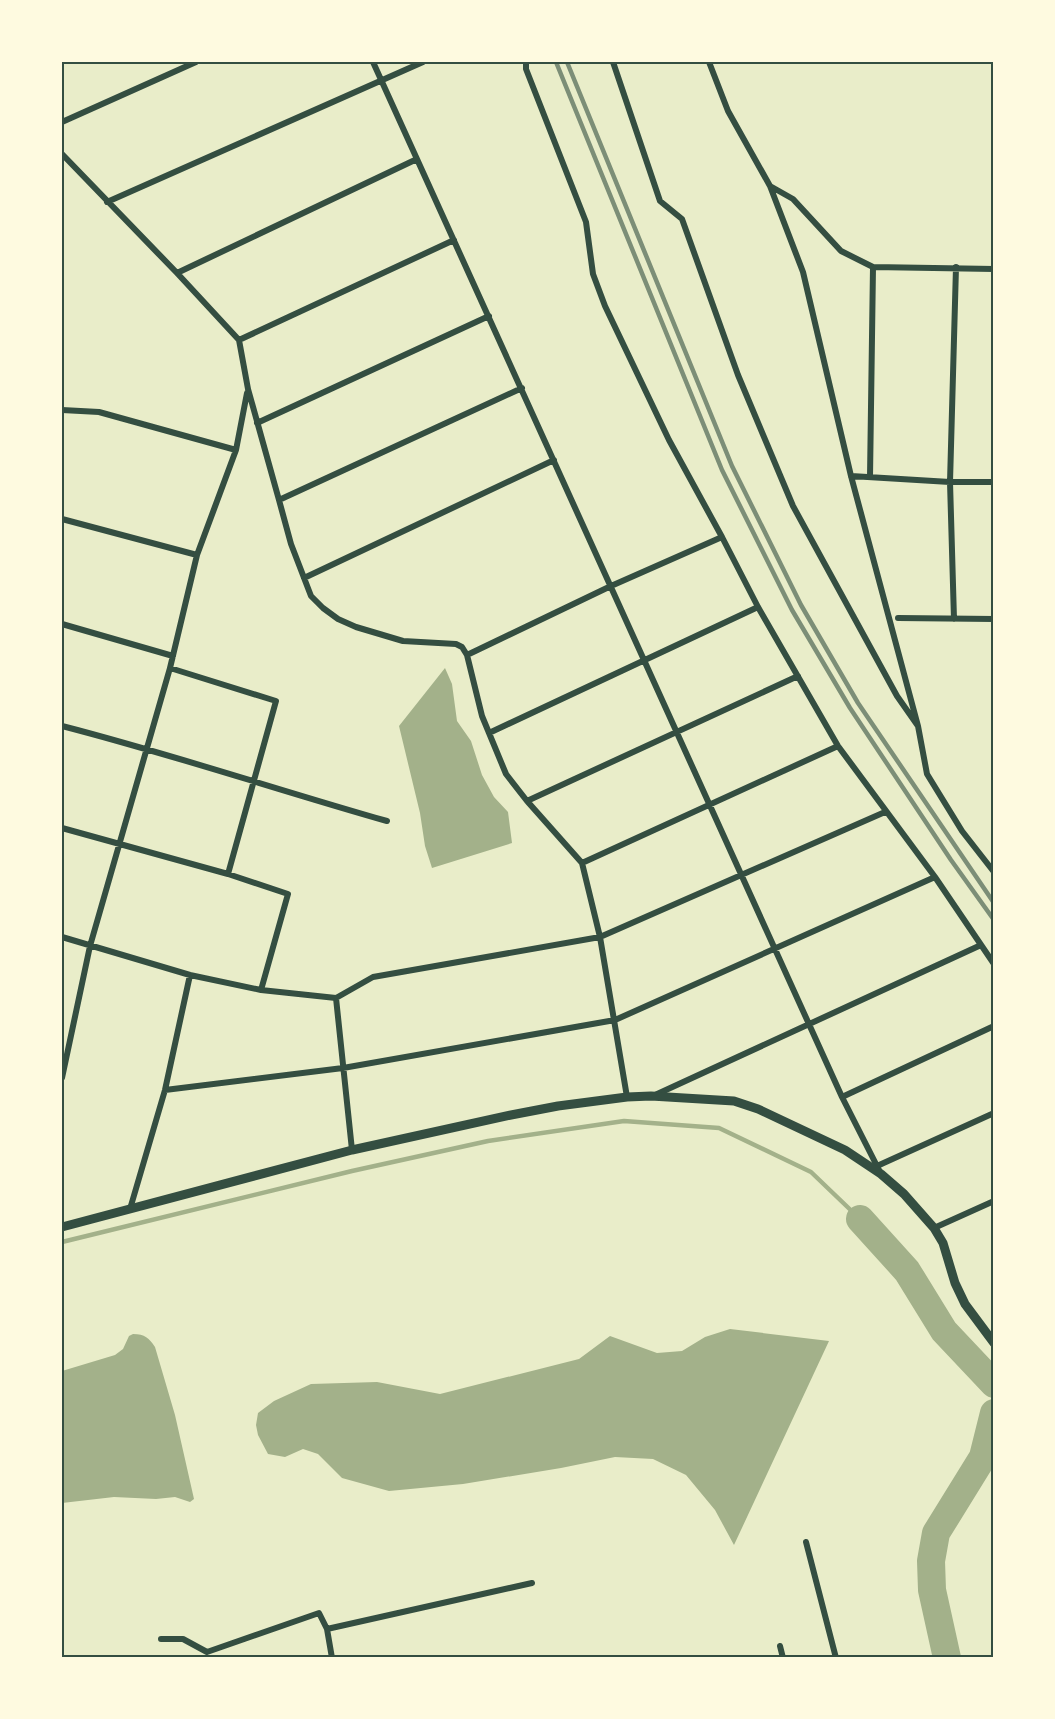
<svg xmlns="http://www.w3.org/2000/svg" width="1055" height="1719" font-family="'Space Grotesk',sans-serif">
<rect width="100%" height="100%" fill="#e9edc9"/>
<path fill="#a3b18a" d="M445,668L452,684L457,721L471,741L482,775L494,797L508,812L512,843L432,868L425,846L420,813L399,726Z
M730,1329L829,1341L734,1545L715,1510L686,1475L653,1459L615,1457L561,1468L463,1484L389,1491L342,1478L318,1454L303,1449L285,1457L268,1454L258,1435L256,1425L258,1413L274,1401L311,1384L377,1382L440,1394L579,1359L610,1336L657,1353L682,1351L705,1337Z
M133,1334C145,1334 149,1338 155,1347L175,1415L194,1499L190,1502L175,1497L156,1499L114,1497L62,1503V1371L115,1355L123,1349L129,1336Z"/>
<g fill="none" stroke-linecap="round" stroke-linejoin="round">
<path stroke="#a3b18a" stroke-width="4.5" d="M62,1242L352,1171L488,1141L624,1121L719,1128L811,1172L860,1219"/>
<path stroke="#a3b18a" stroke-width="28" d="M860,1219L907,1271L944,1331L994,1384
M947,1658L932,1590L931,1561L936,1533L983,1457L994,1413"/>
<path stroke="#344e41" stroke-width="6" d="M373,62L842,1097L880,1172
M526,62V69L586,222L593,274L605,306L669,440L722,537L758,607L838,746L935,877L994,964
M613,62L660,201L682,219L738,375L793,506L897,696L918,726L851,476L803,272L770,186L728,111L709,62
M62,122L196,62
M62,154L177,273L239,340L248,389L279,500L291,544L311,596L323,608L338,619L356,627L403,641L456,644L462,647L467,655L482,716L506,774L527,801L582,863L600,937L627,1097
M770,186L793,199L841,251L873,267L994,269
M107,202L423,62
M177,273L417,159
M239,340L454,240
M62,410L99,412L236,450
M257,423L489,316
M851,476L950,482H994
M870,477L873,267
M279,500L522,388
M62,519L197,555
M304,578L554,460
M898,618L994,619
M954,619L950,482L956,267
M62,624L173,656
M467,655L611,586L722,537
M170,668L276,701L228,874
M62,726C171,754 278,790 387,821
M918,726L927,774L962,831L994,872
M489,733L758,607
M527,801L798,676
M62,828L228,874L288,894L261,990
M582,863L838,746
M62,937L190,975L261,990L336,998L373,977L600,937L885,812
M336,998L352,1150
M62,1078L90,946L170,668L197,555L236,450L247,393
M165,1090L343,1068L615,1020L935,877
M655,1095L981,945
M842,1097L994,1026
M877,1166L994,1113
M130,1209L165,1090L190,975
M934,1228L994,1201
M806,1542L836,1658
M327,1629L532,1583
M161,1639H183L207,1652L319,1613L327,1629L332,1658
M780,1646L783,1658"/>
<path stroke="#344e41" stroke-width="9" d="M62,1227L352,1150L511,1115L558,1106L627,1097L651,1096L734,1101L758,1109L845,1150L881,1174L904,1194L934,1228L943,1243L955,1283L965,1304L994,1343"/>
<path stroke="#7c8e77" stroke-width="4.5" d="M556,62L722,470L792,610L850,708L951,860L994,920
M567,62L732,466L801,605L858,703L994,903"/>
</g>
<rect width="1055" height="1719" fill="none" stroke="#fefae0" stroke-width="126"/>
<rect x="63" y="63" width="929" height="1593" fill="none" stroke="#344e41" stroke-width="2"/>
</svg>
